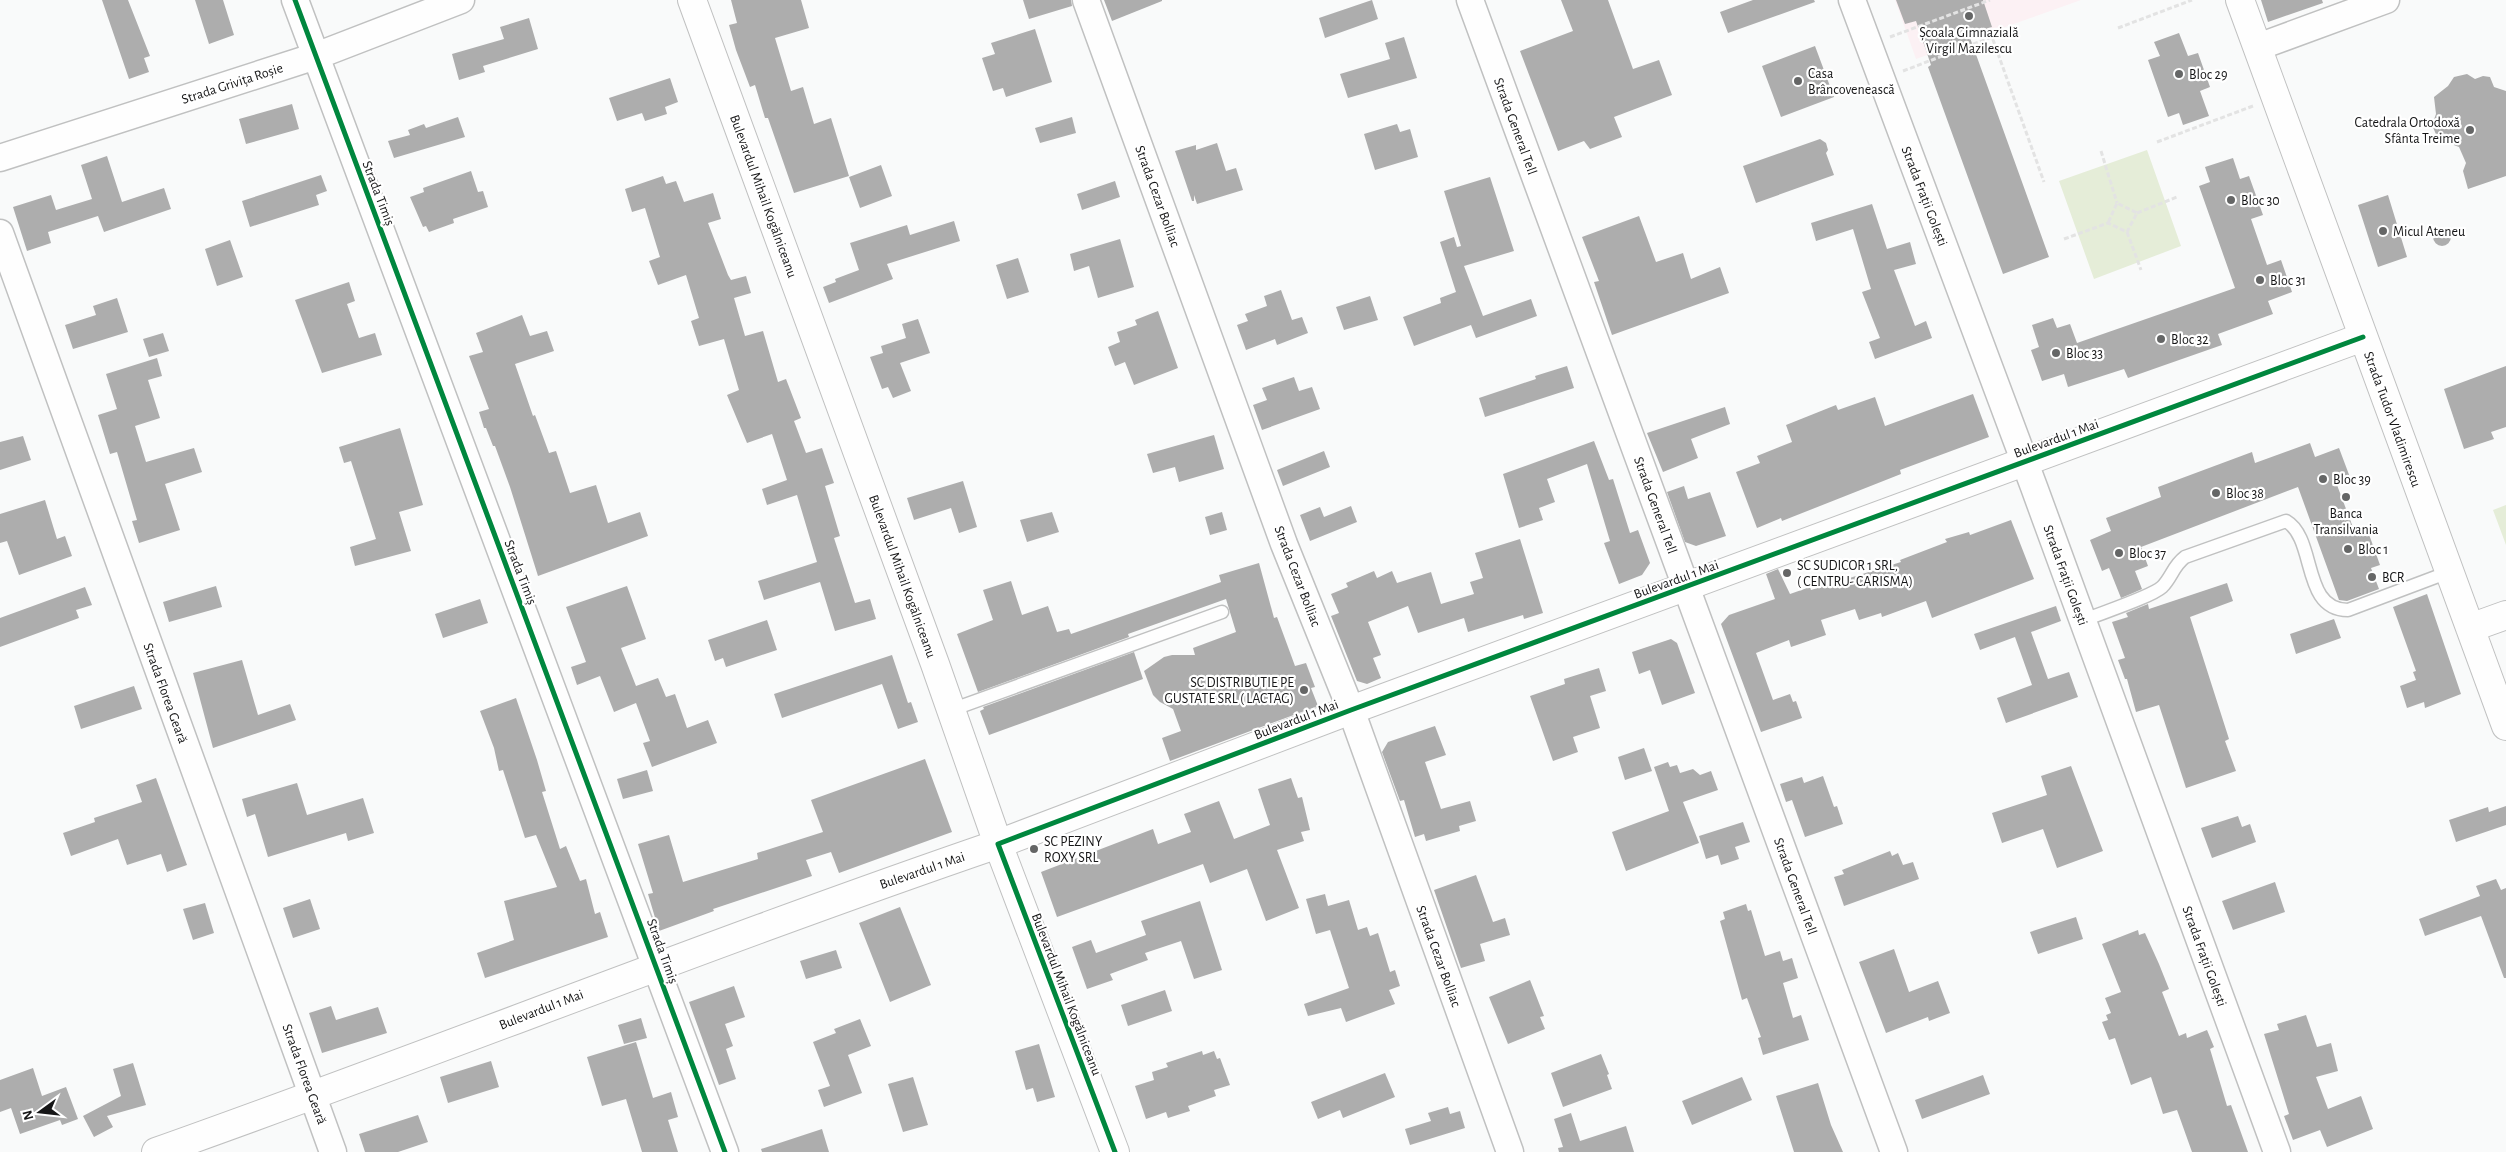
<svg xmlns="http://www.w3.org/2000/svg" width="2506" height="1152" font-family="'Alegreya Sans',sans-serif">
<rect width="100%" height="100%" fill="#f9fafa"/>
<path fill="#fcf1f4" d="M1895,0H2081L1916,59Z"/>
<path fill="#e5edd8" d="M2147,150L2181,246L2094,279L2059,181Z
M2506,505V545L2493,510Z"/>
<path fill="#adadad" d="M102,0H128L150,56L144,58L149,72L129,79Z
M195,0H223L234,35L209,44Z
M731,0H801L809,28L775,38L791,91L803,87L814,124L831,118L849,176L794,193L768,118H765L755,85L750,87L736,50L729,25L737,23Z
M1023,0H1071L1072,6L1029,19Z
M1104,0H1162V1L1112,21Z
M1372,0L1378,19L1325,38L1319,18Z
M1561,0H1608L1633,69L1659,60L1672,95L1614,117L1622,137L1590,149L1584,141L1558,151L1520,51L1573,31Z
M1753,0H1814L1815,2L1728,33L1720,12Z
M1896,0H1983L1992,27L1969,35L2049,257L2003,274L1928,67L1931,65L1916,21L1905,24Z
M2261,0H2322L2323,3L2268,22Z
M529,18L538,49L483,66L485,72L459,80L452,54L504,39L500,27Z
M1035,29L1052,82L1006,97L1003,88L993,91L982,58L995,54L991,43Z
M2179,33L2188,56L2198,53L2210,87L2200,91L2209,116L2183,125L2179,113L2168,117L2148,60L2160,56L2154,42Z
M1404,37L1417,78L1348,98L1340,74L1390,59L1385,43Z
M1815,46L1834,97L1781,117L1762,66Z
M2467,74L2475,79L2483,76L2490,77L2494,87L2506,91V176L2468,189L2463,171L2466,163L2459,147L2438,139L2432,125L2436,114L2434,97L2448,86L2454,77Z
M670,78L678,102L665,107L667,114L645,121L642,113L617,121L609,98Z
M292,104L299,129L246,144L239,119Z
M458,117L465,137L394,158L388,141L410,135L408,130L424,124L426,128Z
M1072,117L1076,133L1040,143L1035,128Z
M1397,124L1400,132L1410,129L1418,157L1375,170L1364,134Z
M1820,139L1826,143L1828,150L1826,153L1834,175L1756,203L1743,166Z
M1217,143L1226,171L1236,168L1243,190L1197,204L1194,195V201H1192L1175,151L1196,145V150Z
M107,156L122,202L164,188L171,209L104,232L98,216L48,232L51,243L27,251L13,207L51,195L56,210L92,199L81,165Z
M2233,158L2240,179L2249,176L2263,215L2251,219L2267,265L2281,260L2292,292L2268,301L2273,314L2218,334L2222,345L2162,366L2128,378L2124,369L2068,387L2064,374L2042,381L2031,350L2039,347L2032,325L2053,318L2057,328L2070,324L2077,343L2235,288L2199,186L2210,182L2205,167Z
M881,165L892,196L860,208L849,177Z
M471,171L478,192L483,191L488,207L453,219L454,223L429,232L426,226L423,227L410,197L424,192L423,188Z
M321,175L327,191L316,195L319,205L250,227L242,201Z
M663,176L666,184L676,181L684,202L713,193L721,219L708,223L728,275L731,280L746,276L751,293L734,298L745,336L763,331L778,382L786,379L801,418L794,421L806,453L822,448L834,483L825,486L840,536L834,538L855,603L870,599L876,619L835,631L820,582L764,600L758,581L817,562L797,495L767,505L762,489L787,480L772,434L747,443L727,395L739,390L724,339L699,346L691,321L699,318L686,275L658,285L649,261L660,257L645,208L632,212L625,189Z
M1490,177L1514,251L1464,266L1483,316L1531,299L1537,316L1476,338L1471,325L1414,346L1403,317L1441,303L1440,298L1456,292L1440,242L1454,237L1457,247L1461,246L1444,191Z
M1115,181L1120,197L1082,210L1077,194Z
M2388,195L2407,257L2378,267L2358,205Z
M1872,204L1887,249L1910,242L1916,264L1894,270L1915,326L1926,321L1932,338L1875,359L1869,342L1880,338L1862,292L1871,289L1853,229L1816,241L1811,223Z
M1639,216L1656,262L1683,253L1691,279L1720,267L1729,293L1612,335L1594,282L1599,281L1582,237Z
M954,221L960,241L887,264L893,279L829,303L823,287L836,282L835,279L859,270L850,243L907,225L910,235Z
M2433 237a9 9 0 1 1 18 0a9 9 0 1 1-18 0Z
M1120,239L1134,287L1098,298L1089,266L1074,271L1070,254Z
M230,240L243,277L217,286L205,249Z
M1018,258L1029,292L1007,299L996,265Z
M349,282L355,301L347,304L359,338L375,333L382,355L322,373L295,300Z
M1281,290L1292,320L1302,317L1308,333L1277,345L1275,339L1246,350L1237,325L1248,321L1245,314L1267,306L1264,296Z
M1370,296L1378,320L1344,330L1336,307Z
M117,298L128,332L73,349L65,325L96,315L93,306Z
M1158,311L1178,368L1134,385L1125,362L1115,366L1108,347L1120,342L1117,332L1137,325L1135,320Z
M522,315L530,336L547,331L554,351L515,364L533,416L535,415L549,453L556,451L570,493L596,485L608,523L640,512L648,536L538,576L510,487L495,446H493L486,428H484L479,412L489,409L469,356L483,352L476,333Z
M918,319L930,353L900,363L911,391L893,398L888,387L882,389L870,357L883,353L881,346L906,338L902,324Z
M163,333L169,351L149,357L143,339Z
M157,358L162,376L148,380L160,418L135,426L146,462L194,448L202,472L165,484L180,530L139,543L132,521L137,520L117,452L110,454L98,415L117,409L106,374Z
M1567,366L1574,388L1485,417L1479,398L1536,379L1535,376Z
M2506,366V427L2491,432L2494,439L2464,449L2444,389Z
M1294,377L1299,391L1312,387L1320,409L1262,430L1253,405L1267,400L1262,388Z
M1973,394L1989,437L1900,470L1901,474L1782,521L1781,518L1757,528L1736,472L1760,463L1757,456L1792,442L1786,425L1836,405L1838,410L1875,397L1885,426Z
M1725,407L1730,424L1691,439L1698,458L1663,472L1647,433Z
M400,428L423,505L399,512L411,551L355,566L350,547L376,539L351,461L344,463L339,447Z
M1214,435L1224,469L1179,482L1175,467L1153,473L1147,454Z
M23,436L31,460L0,470V442Z
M1594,441L1609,480L1613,479L1630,533L1638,530L1650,563L1642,575L1619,584L1604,543L1610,541L1587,464L1547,479L1555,502L1539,508L1543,520L1519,528L1503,474Z
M2310,443L2315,457L2339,448L2351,480L2337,485L2354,530L2366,526L2380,565L2371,568L2379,589L2347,601L2339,600L2298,487L2141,547L2148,566L2135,571L2142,589L2133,593L2121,598L2109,568L2102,571L2090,540L2111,531L2106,518L2161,497L2158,487L2252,452L2255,463Z
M1324,451L1330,467L1283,486L1277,470Z
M963,481L977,527L959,533L951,508L914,520L907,498Z
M1684,486L1688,499L1710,492L1726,536L1696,546L1685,542L1667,492Z
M45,500L57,539L65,536L72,556L19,575L7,541L0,543V514Z
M1351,506L1357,522L1310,541L1300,515L1320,507L1324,517Z
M1052,512L1059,532L1027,542L1020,520Z
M1222,512L1227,530L1210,535L1205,517Z
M2011,520L2034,579L1932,618L1926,601L1882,617L1881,613L1859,620L1855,609L1821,620L1826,635L1791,647L1789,640L1756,653L1773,700L1790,694L1793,702L1796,701L1802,718L1761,732L1721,624L1729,615L1775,599L1766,574L1778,569L1790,594L1810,587L1811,590L1901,562L1900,560L1947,542L1945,539L1969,532L1970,535Z
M1520,539L1543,613L1524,619L1523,615L1468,632L1464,618L1418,633L1408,606L1368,622L1381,655L1373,658L1381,678L1367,684L1357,681L1331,616L1339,613L1331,594L1348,587L1346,583L1374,571L1377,578L1392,571L1397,583L1431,572L1441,604L1474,594L1470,582L1483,578L1475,553Z
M1259,563L1274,618L1277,617L1295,666L1306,663L1315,687L1311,688L1318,706L1170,761L1162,738L1181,731L1173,709L1160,702L1153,695L1144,671L1164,657L1172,655H1195L1193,648L1236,632L1226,599L1128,634L1129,637L978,692L957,634L993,620L983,590L1011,581L1022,615L1048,606L1057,632L1069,629L1071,634L1221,582L1219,575Z
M2227,583L2233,601L2190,617L2229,739L2225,741L2236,771L2186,788L2159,705L2136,712L2127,679H2125L2118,660L2125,658L2112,622L2128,617L2126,613L2148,604L2149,609Z
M216,586L222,607L169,622L163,602Z
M627,586L646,639L621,648L636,686L658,678L666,697L675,694L687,728L708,720L717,743L652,767L643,743L650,741L636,703L614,712L600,676L577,685L571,667L586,662L566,607Z
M85,587L92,605L76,610L79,618L0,647V618Z
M2427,594L2461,694L2425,708L2424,702L2407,708L2400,686L2416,680L2413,672L2416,671L2393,607Z
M480,599L488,623L443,638L435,614Z
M2056,606L2061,621L2031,632L2048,679L2069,672L2078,697L2006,723L1997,698L2032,685L2015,637L1980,650L1974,634Z
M2334,619L2341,638L2296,654L2290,634Z
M767,620L777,650L726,667L723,658L715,661L708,640Z
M1671,639L1677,643L1695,693L1662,705L1650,670L1639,674L1632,652Z
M1134,652L1143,679L989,735L980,711L984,709L983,707Z
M892,655L908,703L911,702L918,722L898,729L882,684L782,718L774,694Z
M242,660L258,715L290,704L296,720L213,748L193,673Z
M1599,668L1606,691L1590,696L1600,728L1573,737L1578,752L1553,761L1530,696L1565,684L1564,679Z
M134,686L142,709L81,729L74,706Z
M516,698L537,760L546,791L542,792L560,849L566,846L580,881L586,879L595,914L600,912L608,937L485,978L477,953L514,940L504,901L557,887L536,835L525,838L503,770L499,771L494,748L480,711Z
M1435,726L1446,755L1425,762L1441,809L1470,801L1476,821L1459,826L1460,831L1426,841L1424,834L1415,837L1404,800L1400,801L1382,752L1388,742Z
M1644,748L1652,771L1625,780L1618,757Z
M925,759L952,832L839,873L831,852L806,860L812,876L713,909L714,911L659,931L648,894L653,893L638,844L669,835L683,882L758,859L757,853L823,832L811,800Z
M1668,762L1670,767L1677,765L1680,773L1693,769L1700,775L1711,771L1718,790L1683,802L1699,843L1626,871L1612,832L1669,811L1654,767Z
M2071,766L2103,851L2057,868L2043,829L2002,843L1992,813L2047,795L2041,776Z
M647,770L653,791L623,799L617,779Z
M1823,776L1834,807L1837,806L1843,824L1805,837L1792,800L1786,802L1780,784L1802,777L1804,783Z
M156,778L187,865L167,872L161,854L127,865L118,839L71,856L63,833L95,822L94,818L142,802L136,785Z
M1291,778L1298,798L1302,797L1310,830L1301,832L1304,841L1277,850L1299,908L1266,921L1247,869L1210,883L1203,864L1057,917L1041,872L1153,829L1158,844L1191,832L1184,814L1219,801L1234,839L1270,825L1258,789Z
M297,783L307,815L363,798L374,833L348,841L346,833L268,857L255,814L247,817L242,799Z
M2506,806V825L2456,842L2449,820L2488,807L2489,812Z
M2238,816L2242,827L2250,824L2256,842L2212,858L2201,828Z
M1743,822L1750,842L1735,847L1739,859L1721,865L1718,855L1706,859L1699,836Z
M1890,851L1892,856L1898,853L1903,865L1913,862L1919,879L1844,906L1834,877L1844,874L1842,870Z
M1476,875L1493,922L1505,918L1510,935L1480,944L1485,961L1461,968L1434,890Z
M2496,879L2501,890L2506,888V978H2504L2481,916L2425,936L2419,919L2480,896L2476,886Z
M2275,882L2285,912L2233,930L2222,901Z
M1325,894L1328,906L1349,900L1358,930L1367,927L1370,936L1378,933L1390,972L1395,970L1400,986L1389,990L1395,1004L1346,1022L1341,1008L1308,1016L1304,1004L1349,988L1330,930L1316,934L1306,899Z
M310,899L320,929L293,938L283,908Z
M1200,901L1222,970L1194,979L1181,941L1145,953L1148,960L1110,974L1113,980L1087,989L1072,947L1091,940L1096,953L1146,935L1141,921Z
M205,903L214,933L193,940L183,909Z
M1746,904L1748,911L1751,910L1765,956L1780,951L1783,961L1792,958L1798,978L1783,983L1793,1018L1801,1015L1809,1040L1763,1055L1758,1038L1761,1037L1747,998L1742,1000L1720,921L1725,919L1723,912Z
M900,907L931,985L890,1002L859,923Z
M2076,917L2083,939L2038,954L2030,932Z
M2138,930L2139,935L2145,933L2159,964L2169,989L2162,992L2179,1036L2186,1033L2187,1038L2207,1030L2214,1047L2210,1049L2227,1106L2231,1105L2248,1152H2192L2177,1110L2163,1114L2151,1077L2131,1085L2115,1038L2109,1040L2102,1022L2108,1020L2106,1015L2111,1013L2105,998L2121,992L2102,944Z
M1894,949L1909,992L1938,981L1950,1013L1929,1021L1928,1017L1886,1033L1859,962Z
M836,950L842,968L806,979L800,961Z
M1530,980L1544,1016L1540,1017L1545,1029L1508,1044L1489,997Z
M734,986L745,1017L725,1024L733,1046L726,1049L736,1079L719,1085L689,1002Z
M1165,990L1172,1011L1128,1026L1121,1005Z
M331,1006L336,1020L378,1007L387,1033L322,1053L309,1013Z
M2306,1015L2317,1047L2331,1043L2338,1071L2316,1077L2328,1109L2361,1096L2373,1129L2327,1147L2320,1130L2293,1140L2284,1116L2289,1114L2264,1034L2279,1030L2277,1024Z
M641,1018L647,1038L624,1044L618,1025Z
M860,1019L871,1046L848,1055L862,1093L824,1107L818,1090L830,1086L813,1042L836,1033L834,1029Z
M636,1042L653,1098L671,1092L678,1117L668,1120L678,1152H642L626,1099L602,1106L587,1057Z
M1039,1044L1055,1097L1037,1102L1033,1088L1026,1090L1015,1051Z
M1202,1051L1203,1055L1214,1051L1217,1059L1220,1058L1230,1085L1214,1090L1216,1096L1188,1106L1190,1111L1168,1118L1166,1112L1146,1119L1135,1086L1154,1080L1152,1072L1168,1067L1166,1063Z
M1601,1054L1609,1074L1607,1075L1612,1089L1563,1107L1551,1073Z
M491,1061L499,1087L448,1103L440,1077Z
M133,1063L146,1105L107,1116L113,1127L94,1137L83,1116L121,1096L113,1069Z
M33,1068L42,1096L66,1087L78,1119L62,1125L60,1120L20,1134L11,1108L0,1112V1080Z
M1385,1073L1395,1097L1343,1118L1340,1110L1318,1119L1311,1102Z
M1983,1075L1990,1094L1922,1119L1915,1100Z
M913,1077L928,1125L903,1132L888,1084Z
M1742,1077L1752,1100L1692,1125L1682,1101Z
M1818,1083L1831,1125L1843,1152H1794L1776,1096Z
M1448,1107L1450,1114L1460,1111L1465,1128L1410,1145L1405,1129L1431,1121L1428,1113Z
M1571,1113L1580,1141L1626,1126L1634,1152H1559L1558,1148L1563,1147L1554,1119Z
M418,1115L428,1142L398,1152H365L359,1134Z
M822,1129L829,1152H762L761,1149Z"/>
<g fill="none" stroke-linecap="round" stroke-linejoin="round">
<defs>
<path id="service" d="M2082,621C2098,614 2151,597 2162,587C2172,577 2173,566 2185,557L2286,521C2317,539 2301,610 2348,610L2449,572
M951,710L1222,612"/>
<path id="minor" d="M295,0L725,1152
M1086,0L1284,544L1351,710L1510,1152
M1470,0L1894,1152
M1852,0L2034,487L2277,1152
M2258,47L2386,0
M0,158L316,56L461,0
M0,233L333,1152"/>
<path id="tertiary" d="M2240,0L2506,726
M2470,628L2506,615
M1115,1152L998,844L1351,710L2363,337"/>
<path id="secondary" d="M156,1152C438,1052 715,941 998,844L935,664L692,0"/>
</defs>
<use href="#service" stroke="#c0c1c1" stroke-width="15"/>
<use href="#minor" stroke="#c0c1c1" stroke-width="29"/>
<use href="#tertiary" stroke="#c0c1c1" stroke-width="30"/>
<use href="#secondary" stroke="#c0c1c1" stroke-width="30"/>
<path stroke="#e3e3e3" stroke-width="3" stroke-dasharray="5 2.5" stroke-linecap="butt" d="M2118,28L2192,0
M1890,37L1990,0
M1903,71L1992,37L2044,182
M2157,142L2253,106
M2101,151L2117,203
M2137,213L2177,197
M2127,232L2141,270
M2064,239L2108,223L2127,232L2137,213L2117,203L2108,223"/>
<use href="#service" stroke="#fefefe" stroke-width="12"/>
<use href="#minor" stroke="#fefefe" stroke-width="26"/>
<use href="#tertiary" stroke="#fefefe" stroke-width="28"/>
<use href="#secondary" stroke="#fefefe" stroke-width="28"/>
<defs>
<path id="cycleway" d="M295,0L725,1152
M1115,1152L998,844L1351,710L2363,337"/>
</defs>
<use href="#cycleway" stroke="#fff" stroke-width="8"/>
<use href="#cycleway" stroke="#00873e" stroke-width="5"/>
</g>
<g fill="#656666" stroke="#fff" stroke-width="2">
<circle cx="1969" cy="16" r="5"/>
<circle cx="2179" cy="74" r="5"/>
<circle cx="1798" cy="81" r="5"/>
<circle cx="2470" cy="130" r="5"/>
<circle cx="2231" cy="200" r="5"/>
<circle cx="2383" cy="231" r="5"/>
<circle cx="2260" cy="280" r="5"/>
<circle cx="2161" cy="339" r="5"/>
<circle cx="2056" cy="353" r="5"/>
<circle cx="2323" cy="479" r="5"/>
<circle cx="2216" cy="493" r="5"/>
<circle cx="2346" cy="497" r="5"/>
<circle cx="2348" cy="549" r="5"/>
<circle cx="2119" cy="553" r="5"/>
<circle cx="1787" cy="573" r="5"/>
<circle cx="2372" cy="577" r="5"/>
<circle cx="1304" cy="690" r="5"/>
<circle cx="1034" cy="849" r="5"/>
</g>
<g text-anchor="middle" stroke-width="4.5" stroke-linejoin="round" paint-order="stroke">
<g font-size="14" fill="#161617" stroke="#fff" text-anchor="start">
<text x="1969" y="37" text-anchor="middle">Școala Gimnazială<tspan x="1969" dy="16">Virgil Mazilescu</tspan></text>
<text x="1808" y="78">Casa<tspan x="1808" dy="16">Brâncovenească</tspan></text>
<text x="2189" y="79">Bloc 29</text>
<text x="2460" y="127" text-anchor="end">Catedrala Ortodoxă<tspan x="2460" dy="16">Sfânta Treime</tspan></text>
<text x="2241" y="205">Bloc 30</text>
<text x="2393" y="236">Micul Ateneu</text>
<text x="2270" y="285">Bloc 31</text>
<text x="2171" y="344">Bloc 32</text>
<text x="2066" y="358">Bloc 33</text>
<text x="2333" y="484">Bloc 39</text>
<text x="2226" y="498">Bloc 38</text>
<text x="2346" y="518" text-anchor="middle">Banca<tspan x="2346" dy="16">Transilvania</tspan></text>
<text x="2358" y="554">Bloc 1</text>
<text x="2129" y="558">Bloc 37</text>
<text x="1797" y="570">SC SUDICOR 1 SRL,<tspan x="1797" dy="16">( CENTRU- CARISMA)</tspan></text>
<text x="2382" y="582">BCR</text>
<text x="1294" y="687" text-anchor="end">SC DISTRIBUTIE PE<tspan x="1294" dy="16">GUSTATE SRL ( LACTAG)</tspan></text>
<text x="1044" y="846">SC PEZINY<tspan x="1044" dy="16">ROXY SRL</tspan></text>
</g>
<g font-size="14" fill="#161617" stroke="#fff">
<text transform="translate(232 83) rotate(-18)" y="5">Strada Grivița Roșie</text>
<text transform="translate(1516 126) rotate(70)" y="5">Strada General Tell</text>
<text transform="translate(379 193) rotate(69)" y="5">Strada Timiș</text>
<text transform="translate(764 196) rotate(70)" y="5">Bulevardul Mihail Kogălniceanu</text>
<text transform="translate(1158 196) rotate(70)" y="5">Strada Cezar Bolliac</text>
<text transform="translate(1925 196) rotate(69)" y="5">Strada Frații Golești</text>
<text transform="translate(2393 419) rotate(70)" y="5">Strada Tudor Vladimirescu</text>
<text transform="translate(2056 438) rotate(-20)" y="5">Bulevardul 1 Mai</text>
<text transform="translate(1656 505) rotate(70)" y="5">Strada General Tell</text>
<text transform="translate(521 572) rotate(69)" y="5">Strada Timiș</text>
<text transform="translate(2066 575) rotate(70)" y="5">Strada Frații Golești</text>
<text transform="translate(903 576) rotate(70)" y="5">Bulevardul Mihail Kogălniceanu</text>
<text transform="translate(1298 576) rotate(69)" y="5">Strada Cezar Bolliac</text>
<text transform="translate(1676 579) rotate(-20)" y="5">Bulevardul 1 Mai</text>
<text transform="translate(166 693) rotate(70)" y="5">Strada Florea Geară</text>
<text transform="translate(1296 719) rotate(-21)" y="5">Bulevardul 1 Mai</text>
<text transform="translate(922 870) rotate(-19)" y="5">Bulevardul 1 Mai</text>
<text transform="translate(1796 886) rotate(70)" y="5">Strada General Tell</text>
<text transform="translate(663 951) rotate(70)" y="5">Strada Timiș</text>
<text transform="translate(1439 956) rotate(70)" y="5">Strada Cezar Bolliac</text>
<text transform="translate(2205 956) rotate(70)" y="5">Strada Frații Golești</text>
<text transform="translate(1067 994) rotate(69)" y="5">Bulevardul Mihail Kogălniceanu</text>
<text transform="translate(541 1009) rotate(-21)" y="5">Bulevardul 1 Mai</text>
<text transform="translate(305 1074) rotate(70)" y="5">Strada Florea Geară</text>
</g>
</g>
<g transform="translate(40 1112) rotate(255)" stroke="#ffffff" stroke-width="4" paint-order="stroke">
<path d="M0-4L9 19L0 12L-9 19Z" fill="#161617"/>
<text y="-8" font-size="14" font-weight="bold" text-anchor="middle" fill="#161617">N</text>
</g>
</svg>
